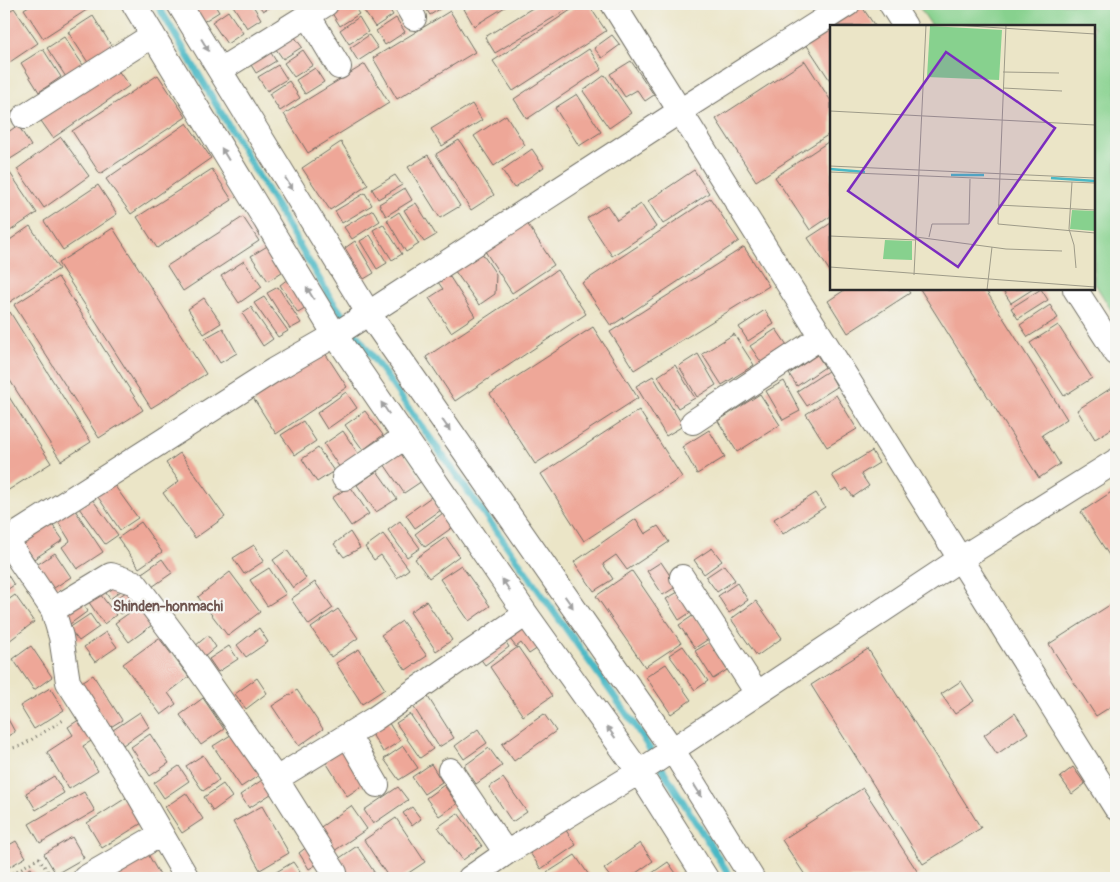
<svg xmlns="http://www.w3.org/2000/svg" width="1120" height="882" font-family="Pangolin,sans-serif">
<rect width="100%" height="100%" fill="#f6f6f2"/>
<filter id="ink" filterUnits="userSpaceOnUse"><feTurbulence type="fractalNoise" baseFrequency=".02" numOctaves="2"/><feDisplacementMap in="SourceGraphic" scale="10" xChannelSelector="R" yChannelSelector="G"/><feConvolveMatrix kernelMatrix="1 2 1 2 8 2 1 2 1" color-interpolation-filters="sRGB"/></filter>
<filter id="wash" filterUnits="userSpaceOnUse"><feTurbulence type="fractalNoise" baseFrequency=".0096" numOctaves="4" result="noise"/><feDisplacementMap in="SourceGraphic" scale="20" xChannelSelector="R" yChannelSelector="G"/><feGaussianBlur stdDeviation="1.12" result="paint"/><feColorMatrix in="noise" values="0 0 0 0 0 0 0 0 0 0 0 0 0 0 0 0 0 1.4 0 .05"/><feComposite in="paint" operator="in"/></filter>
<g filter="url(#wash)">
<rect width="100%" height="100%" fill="#ebe5c7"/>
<path fill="#87d18e" stroke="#597e5c" d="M917,4H1116V318L1094,282V26H932Z"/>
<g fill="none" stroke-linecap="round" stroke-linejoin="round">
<path stroke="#4ab8c5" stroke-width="7" d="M157,4L331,299L634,724L731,878"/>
</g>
<g id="blocks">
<path fill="#eea798" d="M32,4H96L43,38L24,9Z
M191,4H214L219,12L203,22Z
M232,4H252L261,19L247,28Z
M258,4H275L263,11Z
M340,4H352L359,14L340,26L330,10Z
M376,4H386L393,15L375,27L364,11Z
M423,4H448L430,15Z
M472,4H510L474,26L464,9Z
M539,4H576L495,53L485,37Z
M580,4H588L606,31L513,91L493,61Z
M860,4L875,26H831V82L804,41Z
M14,8L38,43L4,66V15Z
M228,11L243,33L227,44L212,22Z
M450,11L475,52L397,99L373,58Z
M93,16L113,48L89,64L68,32Z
M359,17L368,32L349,44L340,30Z
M396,18L405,32L385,45L376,31Z
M291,32L302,47L283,59L273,45Z
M369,35L378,48L358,61L350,48Z
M612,35L620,45L602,58L594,48Z
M64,37L83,65L66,77L47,48Z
M268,48L276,61L256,73L248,60Z
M43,49L61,77L39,92L21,63Z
M589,49L602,69L527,119L514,99Z
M303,50L313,65L294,77L284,63Z
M631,61L654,95L645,101L637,90L625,97L610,74Z
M805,61L831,101V133L756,181L716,119Z
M365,64L389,103L308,153L284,114Z
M278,65L287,79L267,91L258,77Z
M115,66L129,86L53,138L39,118Z
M315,68L324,82L305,94L296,80Z
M158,75L186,117L100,174L72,131Z
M605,75L631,113L609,128L583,91Z
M289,81L300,98L280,111L269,94Z
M577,94L601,132L579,146L555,108Z
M472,104L482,120L442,146L431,129Z
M506,115L525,145L494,166L474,136Z
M187,123L211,158L131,214L106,179Z
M18,125L31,146L4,163V135Z
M61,137L89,176L44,208L17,169Z
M459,140L494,195L471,210L436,154Z
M831,140V216L810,230L775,177Z
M341,142L368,185L330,210L302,168Z
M532,149L544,167L514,188L502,170Z
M428,155L460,206L440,218L408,167Z
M212,169L232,200L157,248L137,217Z
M8,170L37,213L4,235V173Z
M694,170L709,193L663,224L648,201Z
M395,175L402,185L378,199L372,189Z
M98,185L117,214L63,250L44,221Z
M405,188L412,200L386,216L379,204Z
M365,193L372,205L342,223L335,211Z
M710,198L739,241L611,326L582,283Z
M416,203L436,235L424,242L404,210Z
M641,204L656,227L612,256L587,218L607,205L617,220Z
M373,210L380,221L352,239L344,227Z
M399,212L419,244L406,252L387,220Z
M243,217L259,241L183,291L167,266Z
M525,220L554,265L512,293L483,248Z
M831,223V273L808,238Z
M383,224L402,254L392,260L373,230Z
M30,226L59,269L4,306V244Z
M113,228L206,374L151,408L58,263Z
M370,235L387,263L377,269L360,241Z
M355,241L374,273L364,279L345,248Z
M269,245L285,270L268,281L251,256Z
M744,247L769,286L634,370L610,332Z
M479,249L496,274L495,294L479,305L452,267Z
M244,261L262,287L239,303L221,276Z
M557,270L586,314L455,401L426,357Z
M446,271L475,316L451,332L429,298L443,289L435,278Z
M58,277L143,410L99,438L14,305Z
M289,278L308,307L298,313L280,285Z
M278,287L301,323L290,329L267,293Z
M846,289H907L910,293L848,333L828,301Z
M920,289H985L1067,419L1042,435L1060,464L1039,478Z
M1009,289H1033L1011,303L1004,292Z
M1041,289L1048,300L1018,319L1011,308Z
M264,297L288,331L278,337L254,303Z
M204,298L221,323L204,334L188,309Z
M1050,305L1058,318L1028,337L1020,325Z
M251,307L273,339L263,346L242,313Z
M765,310L774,324L748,341L739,327Z
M10,312L91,442L61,461L4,371V316Z
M1058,325L1092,378L1064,396L1030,343Z
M593,327L638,398L535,464L490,394Z
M223,328L237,353L220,363L205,338Z
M776,329L787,345L761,362L750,346Z
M734,334L754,365L722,385L702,354Z
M323,350L347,387L276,434L252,396Z
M698,354L716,385L697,397L679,366Z
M817,355L825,367L797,386L789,374Z
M675,365L695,398L678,408L658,376Z
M828,371L837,387L807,406L797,391Z
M653,376L683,426L666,436L636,386Z
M784,381L800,411L783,420L766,391Z
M1116,385V426L1095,439L1077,410Z
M4,389L51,463L7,491L4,485Z
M346,392L357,408L327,429L317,413Z
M760,394L780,425L737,452L718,421Z
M836,395L857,429L827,447L806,414Z
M639,410L682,477L584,541L541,474Z
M365,411L383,435L363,450L345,425Z
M303,421L316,441L295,455L281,435Z
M709,430L725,457L697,474L682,447Z
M343,431L359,455L340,468L324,444Z
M318,448L334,471L317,482L302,459Z
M402,451L422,481L404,493L384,464Z
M872,451L879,463L861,474L869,486L853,497L847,488L842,491L832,475Z
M180,453L225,517L195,538L163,493L179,481L166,463Z
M377,471L397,499L376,512L357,485Z
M112,482L138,518L120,530L96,494Z
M350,486L369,514L351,526L332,498Z
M1116,489V566L1081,512Z
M816,493L825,507L783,534L774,519Z
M431,497L441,510L415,528L406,515Z
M92,499L118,535L105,544L79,508Z
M71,504L103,552L77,569L62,547L70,541L54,515Z
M443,513L453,527L425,547L415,534Z
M636,519L645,534L658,526L669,542L627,570L616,555L603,564L613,579L594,591L574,562Z
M49,520L63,540L34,559L20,539Z
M400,521L420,548L407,557L388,530Z
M141,522L162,552L139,568L118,538Z
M350,532L360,548L344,557L334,544Z
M383,534L409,569L397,578L381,555L374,560L365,547Z
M446,537L459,556L429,578L415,559Z
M254,545L264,561L244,574L233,558Z
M712,548L722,561L704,574L694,560Z
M287,550L306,578L293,588L273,560Z
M55,553L71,577L51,590L35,566Z
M162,559L172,573L152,587L142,573Z
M661,562L677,586L663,595L647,571Z
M461,565L490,606L469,621L440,579Z
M724,565L735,580L717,592L706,577Z
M269,568L286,594L267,606L250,580Z
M4,569L14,585L4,592Z
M632,571L681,643L645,667L596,596Z
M230,572L260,612L228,636L198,597Z
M315,582L333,608L309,625L291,599Z
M737,583L748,600L729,613L718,596Z
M102,587L125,588L110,599Z
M97,590L116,615L104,624L86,598Z
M129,590L137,602L120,614L111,602Z
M678,592L691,612L679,620L666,599Z
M15,595L34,622L9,641L4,634V603Z
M79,599L88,611L70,624L61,612Z
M426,601L452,640L436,651L410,612Z
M756,601L782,638L757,656L731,619Z
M1116,601V706L1115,704L1096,716L1049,644Z
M139,606L152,625L129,642L115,623Z
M338,609L358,638L331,657L311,628Z
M90,614L99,627L79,641L69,628Z
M694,615L710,638L695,648L679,625Z
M402,621L427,656L406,670L381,635Z
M523,621L541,646L529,654L521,643L516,647L506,634Z
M259,628L268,642L246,657L237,645Z
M106,632L117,647L95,662L84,647Z
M208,635L216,647L203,658L194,647Z
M502,636L509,647L485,665L477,654Z
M159,638L189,677L168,693L176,704L161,715L123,664Z
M710,642L727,670L713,679L695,651Z
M31,646L52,677L34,690L13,659Z
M229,646L238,659L218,672L209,659Z
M683,646L708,681L695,690L669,655Z
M518,647L552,696L523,716L490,667Z
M359,649L385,689L362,704L336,663Z
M868,649L981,828L923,864L811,685Z
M666,664L691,700L671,714L646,677Z
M93,675L122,720L109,728L80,683Z
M257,678L267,693L246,709L235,694Z
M961,681L974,701L955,714L941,694Z
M50,688L64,710L34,729L20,706Z
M297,690L323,729L299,746L272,706Z
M428,697L454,738L439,747L413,706Z
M203,698L224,729L201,745L180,715Z
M4,712L15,732L4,738Z
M140,712L149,727L123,745L113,730Z
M1015,713L1028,733L997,754L984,735Z
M410,714L433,749L420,758L396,723Z
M544,714L556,731L514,761L502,744Z
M80,719L93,740L83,746L98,771L69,789L47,752L73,735L68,727Z
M387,720L400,741L383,752L370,731Z
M478,729L487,743L464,759L455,746Z
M234,733L261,774L241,787L213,746Z
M150,734L169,763L150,776L131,747Z
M403,746L418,768L399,780L384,759Z
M342,748L365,784L347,796L324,759Z
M489,748L502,766L476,784L464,766Z
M203,755L219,780L203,791L186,766Z
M431,764L442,782L424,794L412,777Z
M179,766L189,781L164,798L154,783Z
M1073,767L1085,784L1072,794L1060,777Z
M54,776L64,793L36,810L26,793Z
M265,778L274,792L249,808L240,795Z
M503,778L527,812L512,822L489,787Z
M223,784L232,797L213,811L204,797Z
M444,785L457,804L439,816L426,798Z
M398,787L408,800L373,824L364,810Z
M863,788L919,874L913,878H807L782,840Z
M84,792L95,811L40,843L29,824Z
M186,793L203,819L182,833L165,807Z
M126,798L142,823L102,848L87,823Z
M262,806L289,853L260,870L233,822Z
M351,806L367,829L331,853L315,831Z
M412,807L421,819L412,826L403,813Z
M458,813L482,846L463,860L438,827Z
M396,818L425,862L401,878H389L364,840Z
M563,826L576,845L541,869L528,850Z
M72,837L84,858L56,874L44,854Z
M16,841L26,857L4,870V848Z
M640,843L653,861L629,878H611L604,869Z
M308,846L319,863L309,869L299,853Z
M357,846L378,878H345L334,862Z
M145,849L161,877L159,878H112L108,871Z
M575,855L591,878H539Z
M293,862L304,878H276L273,874Z
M668,862L678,876L675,878H645Z
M31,868L38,878H14Z"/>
</g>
</g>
<g filter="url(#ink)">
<use href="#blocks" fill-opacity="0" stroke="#6e6c62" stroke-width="1"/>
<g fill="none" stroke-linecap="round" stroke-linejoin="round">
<defs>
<path id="minor" d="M134,4L335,335L526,614L639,772L706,878
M179,4L369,314L672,749L752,878
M406,4L414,18
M613,4L1116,808
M891,4L905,26
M308,15L339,67
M220,70L326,4
M24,117L153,35
M1075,289L1116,353
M693,422L821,337
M344,478L405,437
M6,540L53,610L61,637L68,682L126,773L187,878
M4,542L274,370L335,335L680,111L848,4
M682,577L757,693
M53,610L111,575L135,583L197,666L276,779L374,719L526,614
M348,735L377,785
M450,770L506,853
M276,779L335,873L336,878
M85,878L161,834
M470,878L506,853L639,772L960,559L1116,461"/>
</defs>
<use href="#minor" stroke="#6e6c62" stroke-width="26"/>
<path stroke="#6e6c62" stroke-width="3" stroke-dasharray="1 4" stroke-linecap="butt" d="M4,750L21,746L65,719
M4,878L39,858L52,878"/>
<use href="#minor" stroke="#fff" stroke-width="24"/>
</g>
<defs><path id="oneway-solid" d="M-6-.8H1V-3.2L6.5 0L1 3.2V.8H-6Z" transform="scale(1.25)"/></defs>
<g fill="#a0a0a0">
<use href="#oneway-solid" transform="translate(205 45) rotate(59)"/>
<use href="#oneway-solid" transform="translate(225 154) rotate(-121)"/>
<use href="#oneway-solid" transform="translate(289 184) rotate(59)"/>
<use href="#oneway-solid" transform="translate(310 293) rotate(-121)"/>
<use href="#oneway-solid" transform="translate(385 408) rotate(-124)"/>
<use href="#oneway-solid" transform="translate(446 425) rotate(55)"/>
<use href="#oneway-solid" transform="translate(506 585) rotate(-124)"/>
<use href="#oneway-solid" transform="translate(569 602) rotate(55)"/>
<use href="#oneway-solid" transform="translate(611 732) rotate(-126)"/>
<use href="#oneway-solid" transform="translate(698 791) rotate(58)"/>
</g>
</g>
<g text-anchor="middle" stroke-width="4.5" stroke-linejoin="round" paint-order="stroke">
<g font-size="14" font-weight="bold" fill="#6f5651" stroke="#f6f6f2">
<text x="168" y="611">Shinden-honmachi</text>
</g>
</g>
<g transform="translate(830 25)">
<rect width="265" height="265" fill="#ebe5c7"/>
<path d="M100,1L172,5L169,55L97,52ZM242,185L265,186V206L240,204ZM55,215L82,216V235L53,234Z" fill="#87d18e"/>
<path fill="none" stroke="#4ab8c5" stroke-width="2.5" d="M0,144L35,147M121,150H154M221,153L265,156"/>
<path fill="none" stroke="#9e9b89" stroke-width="1" d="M124,0L265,9M176,0L168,199L265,208M173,47L229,48M173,63L232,66M0,86L265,100M0,141L265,153M0,147L265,158M242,157L239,204L244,220L246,243M168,180L265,185M0,211L86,215M86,212L176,224L232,226M99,212L102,199H139L140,154M0,242L265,262M84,250L96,0M157,265L162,222"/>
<path fill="#7b2cbf" fill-opacity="0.15" stroke="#7b2cbf" stroke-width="2.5" d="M116,27L225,103L128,242L18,166Z"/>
<rect width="265" height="265" fill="none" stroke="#2b2b2b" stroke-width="2.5"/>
</g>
<rect width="1120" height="882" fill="none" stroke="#f6f6f2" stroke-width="20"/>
</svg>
